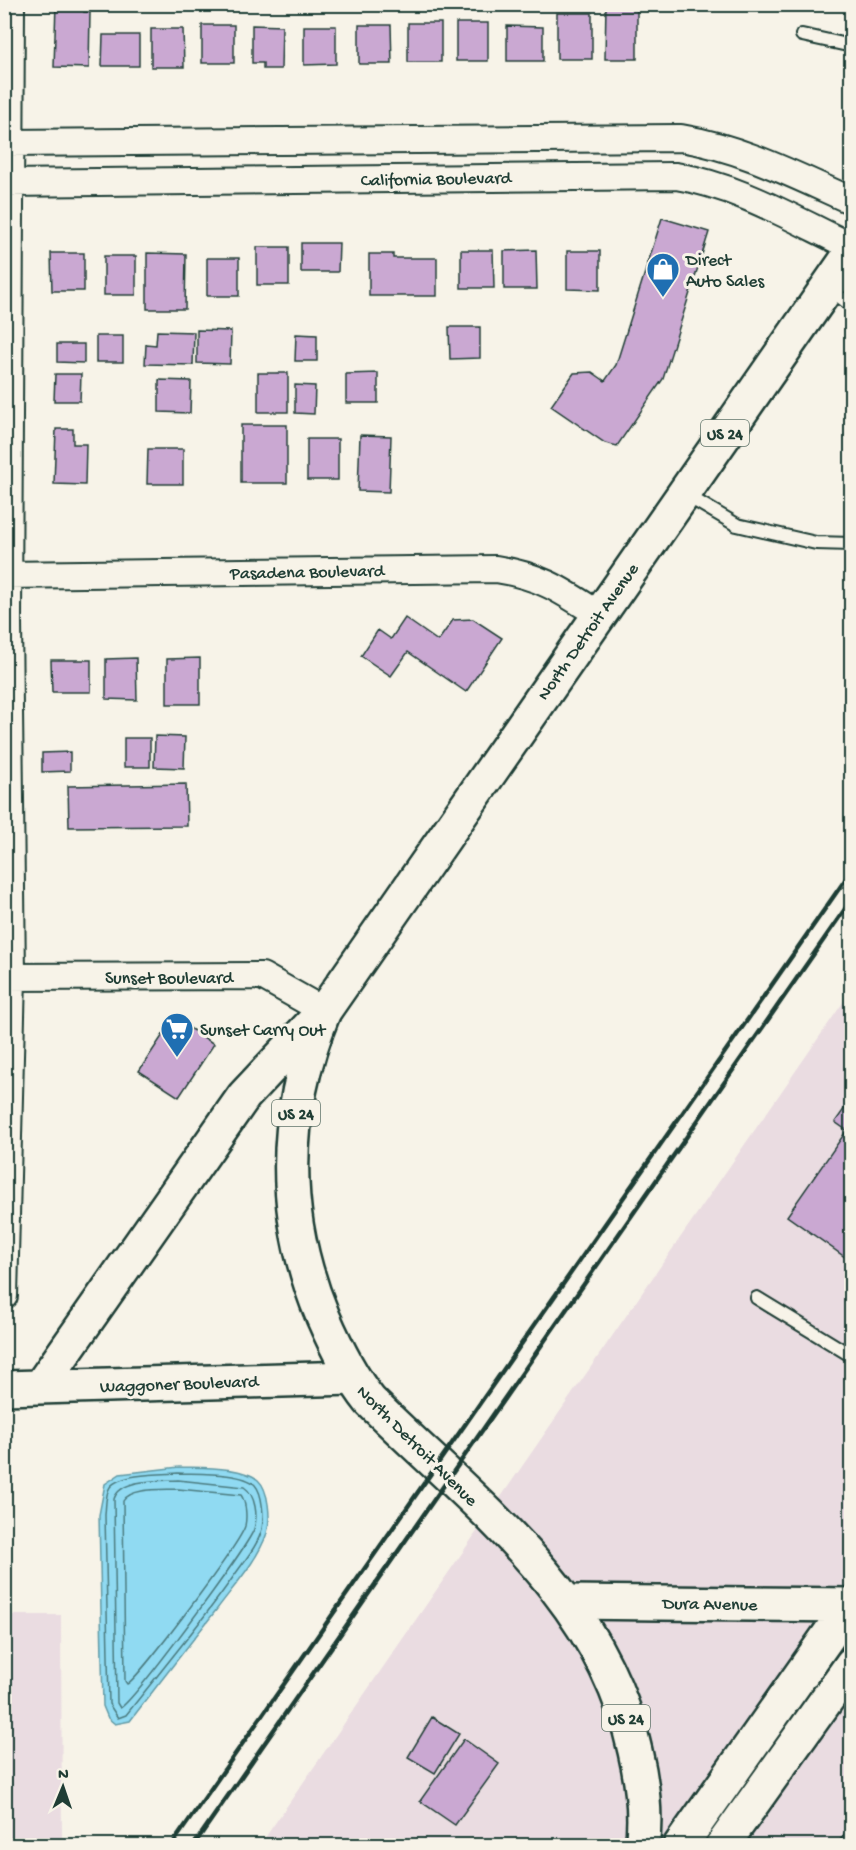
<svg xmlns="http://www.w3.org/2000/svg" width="856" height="1850" font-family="'Gochi Hand',sans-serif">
<rect width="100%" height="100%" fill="#f7f3e8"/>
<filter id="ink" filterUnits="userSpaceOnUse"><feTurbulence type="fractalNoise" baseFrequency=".0167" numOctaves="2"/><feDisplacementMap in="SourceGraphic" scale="12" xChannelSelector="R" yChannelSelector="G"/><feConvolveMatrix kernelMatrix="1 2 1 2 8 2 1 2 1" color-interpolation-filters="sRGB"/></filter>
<g filter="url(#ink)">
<path fill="#eadce1" d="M851,991V1845H260Z
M61,1615L62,1845H5V1615Z"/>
<path fill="#90daf2" stroke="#639ba6" stroke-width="1.5" d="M179,1467C199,1468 243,1466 258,1480C269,1490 271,1519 267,1533C258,1560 234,1586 217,1609C188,1646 159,1683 130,1721L115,1724L108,1718L103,1706L99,1515L105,1484L120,1474Z"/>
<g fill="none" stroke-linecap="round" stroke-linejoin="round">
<path stroke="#4c7c80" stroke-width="1.5" d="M178,1473C196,1474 243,1472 255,1485C263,1494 264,1518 262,1529C258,1545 245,1560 236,1573C202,1622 163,1668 126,1715L118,1718L109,1704L105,1515C106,1507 105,1494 110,1487C121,1473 162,1474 178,1473Z
M178,1480L244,1487C256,1495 258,1517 254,1529C248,1547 133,1702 120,1708L117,1703L114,1499C121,1478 160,1481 178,1480Z
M178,1489L241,1495C246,1502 247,1517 245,1526C241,1542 139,1678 127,1684L125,1681L123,1501C131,1487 164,1490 178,1489Z"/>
</g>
<path fill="#caa8d2" stroke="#1f3d34" stroke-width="1.5" d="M56,4H84V12H90L89,68L54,67Z
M606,4H637V59H605Z
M557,13H592V59H557Z
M408,23H441V62H408Z
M456,23H488V61H456Z
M202,25H234V63H202Z
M252,25L282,26L281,69H263V63H252Z
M359,25H391L392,64H359Z
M304,26H336V64L304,65Z
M507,26L543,27V61H507Z
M151,29H183L184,67H151Z
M103,35H139V66H102Z
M662,218L709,232L663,379L617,446L605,443L551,406L574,373L592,372L605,381L616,365Z
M301,243H339L338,272H301Z
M257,247H289V285H257Z
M461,250H493L494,288H461Z
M536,250L537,289H504V251Z
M567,251H600V290L567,289Z
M51,253H84V291H52Z
M147,253L186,254L185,309H147Z
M369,254H393V258H437V296H369Z
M104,256H136V295H104Z
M207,258H239V296H207Z
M449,327H480V358L450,359Z
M197,330L231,331L230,364L197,363Z
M157,331L194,332L193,365L145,364L146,344L156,345Z
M296,334L317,335V361H295Z
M96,336H123V362H96Z
M57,344H84V363L57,362Z
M258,373H288V412H258Z
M378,373V403H346V374Z
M55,374H81L80,401H54Z
M159,380L191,381L190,413L159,412Z
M295,385L315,386L314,414L295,413Z
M241,425H287V483H241Z
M56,429H73V444H86L85,485L54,484Z
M360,435L391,436L389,492L358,491Z
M307,439H338V480H307Z
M148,449H183V484H147Z
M405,618L438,641L453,620L473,619L502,638L466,692L408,652L391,676L361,656L378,630L391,639Z
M136,658L137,700L106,699V659Z
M200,658V704H167V659Z
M51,660H91V692H52Z
M155,736L185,737L184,768L154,767Z
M124,738H150V767H124Z
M70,752V771L42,772V753Z
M186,784L187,826L69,827L68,786Z
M174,1018L214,1044L179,1097L139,1071Z
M852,1098V1134L835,1122Z
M847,1130L852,1134V1262L787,1216Z
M432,1717L459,1734L435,1773L408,1757Z
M464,1739L499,1764L455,1825L420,1801Z
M852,1823V1846H836Z"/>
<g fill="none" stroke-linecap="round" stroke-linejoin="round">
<defs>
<path id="lane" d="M802,35L852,46
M828,288L852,306
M686,495L737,525L816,543L852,544
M757,1298L852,1356"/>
<path id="street" d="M4,143L681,138C742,148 796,176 852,201
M4,183L676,176C739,186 795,220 852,247
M4,575L496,569C541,576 561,590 598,614
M4,977L262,976L324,1011
M4,1296L12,977L8,621L11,4"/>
<path id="secondary" d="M40,1387L244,1096L324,1011
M4,1388L353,1378
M569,1602L852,1605
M680,1846L850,1605
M722,1846L852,1664"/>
<path id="primary" d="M642,1846C647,1814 642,1781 635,1751C602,1596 476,1506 370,1401C350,1376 336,1347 323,1317C280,1215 282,1113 324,1011L852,252"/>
</defs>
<use href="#lane" stroke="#1f3d34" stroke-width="16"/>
<use href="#street" stroke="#1f3d34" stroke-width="30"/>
<use href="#secondary" stroke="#1f3d34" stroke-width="38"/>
<use href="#primary" stroke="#1f3d34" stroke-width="38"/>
<use href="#lane" stroke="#f7f3e8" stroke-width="12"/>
<use href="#street" stroke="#f7f3e8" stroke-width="26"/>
<use href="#secondary" stroke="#f7f3e8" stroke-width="33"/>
<use href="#primary" stroke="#f7f3e8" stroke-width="33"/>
<path stroke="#1f3d34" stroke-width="4.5" d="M171,1846L852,870
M193,1846L852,899"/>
</g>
</g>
<defs>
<symbol id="shop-pin" viewBox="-11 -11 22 30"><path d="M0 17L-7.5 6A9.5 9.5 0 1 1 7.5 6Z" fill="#1f6fb2" stroke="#f7f3e8"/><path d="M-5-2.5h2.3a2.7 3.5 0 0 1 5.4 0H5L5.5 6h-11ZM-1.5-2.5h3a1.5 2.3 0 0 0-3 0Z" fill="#fff"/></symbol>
<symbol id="supermarket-pin" viewBox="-11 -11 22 30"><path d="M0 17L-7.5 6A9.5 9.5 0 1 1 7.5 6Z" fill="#1f6fb2" stroke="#f7f3e8"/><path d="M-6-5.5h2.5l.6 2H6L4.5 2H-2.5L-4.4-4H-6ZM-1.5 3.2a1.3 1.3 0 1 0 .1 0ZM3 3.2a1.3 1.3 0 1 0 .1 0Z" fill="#fff"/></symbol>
</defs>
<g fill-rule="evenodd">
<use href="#shop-pin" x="644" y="250" width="38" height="52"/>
<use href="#supermarket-pin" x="158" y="1010" width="38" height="52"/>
</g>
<g text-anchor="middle" stroke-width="6" stroke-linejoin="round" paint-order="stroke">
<g fill="#f7f3e8" stroke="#60746a" stroke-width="1.5">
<rect x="701" y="420" width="48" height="26" rx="4.5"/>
<rect x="272" y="1100" width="48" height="26" rx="4.5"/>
<rect x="602" y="1705" width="48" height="26" rx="4.5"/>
</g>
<g font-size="16" font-weight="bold" fill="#1f3d34">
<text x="725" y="439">US 24</text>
<text x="296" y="1119">US 24</text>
<text x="626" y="1724">US 24</text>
</g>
<g font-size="18" fill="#1f3d34" stroke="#f7f3e8">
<text transform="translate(436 178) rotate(-1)" y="6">California Boulevard</text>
<text transform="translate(307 571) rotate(-1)" y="6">Pasadena Boulevard</text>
<text transform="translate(587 631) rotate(-55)" y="6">North Detroit Avenue</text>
<text x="169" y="983">Sunset Boulevard</text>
<text transform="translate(179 1383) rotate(-2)" y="6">Waggoner Boulevard</text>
<text transform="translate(418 1445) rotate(45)" y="6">North Detroit Avenue</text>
<text transform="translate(710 1603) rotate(1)" y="6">Dura Avenue</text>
</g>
<g font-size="18" fill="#1f3d34" stroke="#f7f3e8" text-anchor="start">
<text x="686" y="265">Direct<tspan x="686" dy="21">Auto Sales</tspan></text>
<text x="200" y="1035">Sunset Carry Out</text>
</g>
</g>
<rect width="856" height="1850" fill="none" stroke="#f7f3e8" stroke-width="24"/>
<rect x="12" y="12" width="832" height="1826" fill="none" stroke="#1f3d34" stroke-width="2" filter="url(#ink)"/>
<g transform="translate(63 1787) rotate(2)" stroke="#f7f3e8" stroke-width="4.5" paint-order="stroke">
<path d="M0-4.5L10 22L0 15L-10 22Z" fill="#1f3d34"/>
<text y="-9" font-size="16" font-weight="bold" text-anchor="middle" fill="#1f3d34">N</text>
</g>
</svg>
